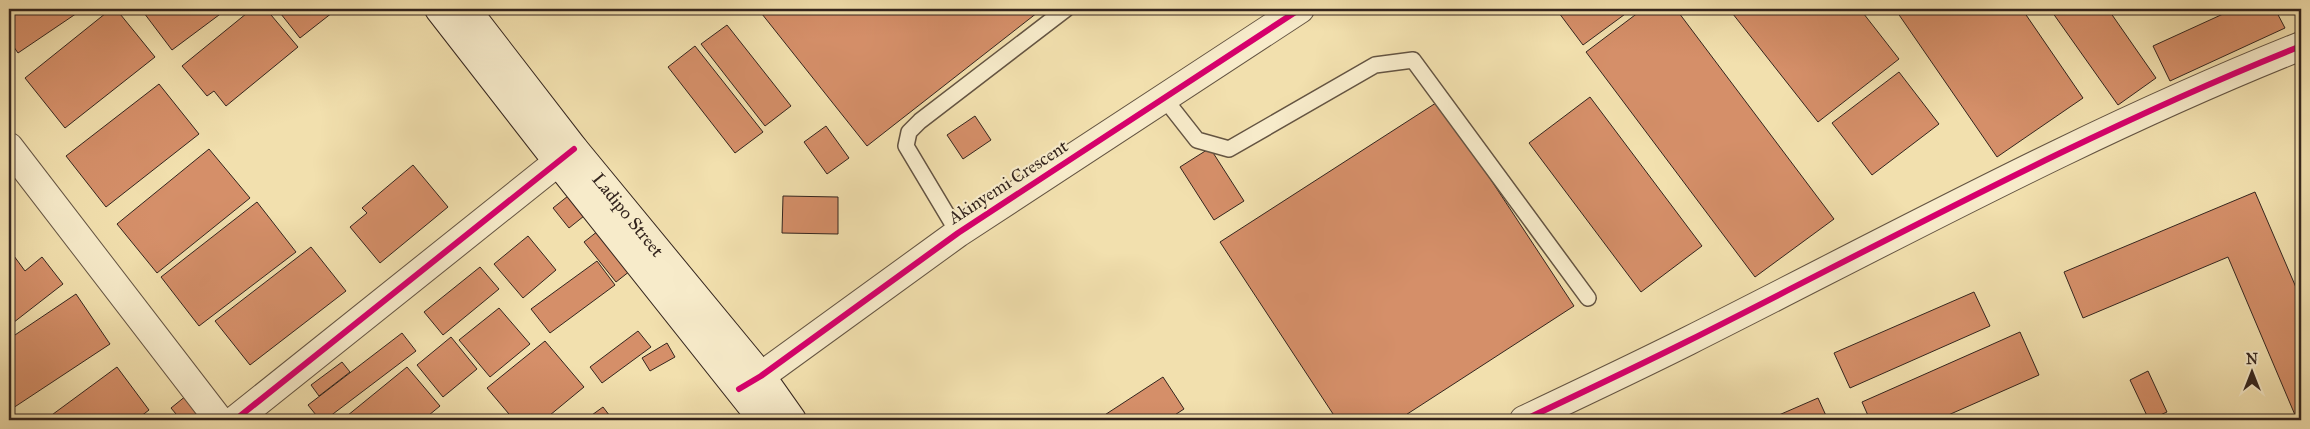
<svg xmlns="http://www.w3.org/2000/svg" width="2310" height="429" font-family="'IM FELL Great Primer',serif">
<rect width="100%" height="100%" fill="#f2e0ae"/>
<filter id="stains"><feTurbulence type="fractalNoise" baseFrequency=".004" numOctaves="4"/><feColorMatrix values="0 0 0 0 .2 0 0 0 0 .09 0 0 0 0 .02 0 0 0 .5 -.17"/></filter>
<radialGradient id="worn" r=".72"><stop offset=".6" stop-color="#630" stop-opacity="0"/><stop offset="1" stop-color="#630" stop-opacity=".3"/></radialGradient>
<path fill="#d58f69" stroke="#34251e" d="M9,9H83L18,53L9,40Z
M111,9H116L155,57L65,128L25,78Z
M141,9H227L172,50Z
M252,9H266L298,47L226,106L214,91L207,96L182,66Z
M277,9H337L300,38Z
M758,9H1042L867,146Z
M1556,9H1632L1583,45Z
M1643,9H1676L1834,219L1755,277L1586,52Z
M1729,9H1860L1899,59L1818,122Z
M1895,9H2022L2083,98L1997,157Z
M2050,9H2108L2156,78L2118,105Z
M2234,9H2275L2285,28L2170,81L2153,46Z
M727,25L791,106L765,126L701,44Z
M695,46L763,132L735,153L668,67Z
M1899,72L1939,124L1872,175L1832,123Z
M159,84L199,134L106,207L66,156Z
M1590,97L1702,246L1641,292L1529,143Z
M1439,101L1574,306L1398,420H1337L1220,242Z
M975,116L991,140L963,159L947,135Z
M826,126L849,158L827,174L804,142Z
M1210,148L1244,201L1214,220L1180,167Z
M209,149L250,198L157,273L117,224Z
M413,165L448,207L380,263L350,227L367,213L362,208Z
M573,192L589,212L569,228L553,208Z
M2255,192L2301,299V420H2283L2295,415L2228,257L2083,318L2064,272Z
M783,196L838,197V234L782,233Z
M257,202L296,252L199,326L161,277Z
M598,231L630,271L616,282L584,242Z
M528,236L556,270L523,298L494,264Z
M311,247L346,291L250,365L215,321Z
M14,256L25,271L42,257L63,284L9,326V260Z
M597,261L615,285L550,333L531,309Z
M480,267L499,289L443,335L424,312Z
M1974,292L1990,326L1850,388L1834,353Z
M76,294L110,344L10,410L9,339Z
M499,308L530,344L490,377L459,340Z
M638,331L651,347L602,383L590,367Z
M2020,332L2039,375L1937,420H1870L1862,402Z
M402,333L416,351L325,420H320L308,405Z
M451,337L477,369L443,397L417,365Z
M545,341L584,387L544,420H514L487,388Z
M667,343L675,357L650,371L642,358Z
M342,362L350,372L319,396L311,385Z
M117,367L149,410L136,420H45Z
M407,367L440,406L423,420H342Z
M2148,371L2167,412L2149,420L2130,380Z
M1163,377L1184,409L1167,420H1097Z
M192,391L215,420H181L171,408Z
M1818,398L1828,420H1773L1772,418Z
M603,407L613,420H585Z"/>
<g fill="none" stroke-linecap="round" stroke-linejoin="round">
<defs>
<path id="service" d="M1164,98L1197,140L1229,149L1375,65L1413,60L1588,298
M958,233L906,146L909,132L920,121L1066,9"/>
<path id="minor" d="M9,147L219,420
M235,420L574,149
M1524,420C1579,394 1634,368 1688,341C1891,239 2090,130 2301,46"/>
<path id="tertiary" d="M740,388L761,376L958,233L1300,9"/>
<path id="secondary" d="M439,9L558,162L763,420
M466,9L574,149L761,376L792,420"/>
</defs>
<use href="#service" stroke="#645442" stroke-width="18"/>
<use href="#minor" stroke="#645442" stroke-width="30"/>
<use href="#tertiary" stroke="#645442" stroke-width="30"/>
<use href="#secondary" stroke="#34251e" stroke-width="30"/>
<use href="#service" stroke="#f7ebca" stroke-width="15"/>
<use href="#minor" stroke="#f7ebca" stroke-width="28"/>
<use href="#tertiary" stroke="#f7ebca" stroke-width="28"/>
<use href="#secondary" stroke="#f7ebca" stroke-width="28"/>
<defs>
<path id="cycleway" d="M739,389L761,376L958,233L1300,9
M235,420L574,149
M1524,420C1579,394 1634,368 1688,341C1891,239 2090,130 2301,46"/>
</defs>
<use href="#cycleway" stroke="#f7ebca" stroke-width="9"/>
<use href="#cycleway" stroke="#d6006c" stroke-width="6"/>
</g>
<g text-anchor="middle" stroke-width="4.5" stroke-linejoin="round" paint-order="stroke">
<g font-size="18" fill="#34251e" stroke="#f7ebca">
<text transform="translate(1008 182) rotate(-33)" y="6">Akinyemi Crescent</text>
<text transform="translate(628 215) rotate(51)" y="6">Ladipo Street</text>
</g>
</g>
<rect width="2310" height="429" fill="none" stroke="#f2e0ae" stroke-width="30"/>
<rect x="10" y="10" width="2290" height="409" fill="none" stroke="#34251e" stroke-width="2.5"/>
<rect x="15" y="15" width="2280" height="399" fill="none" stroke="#34251e"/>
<g transform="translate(2252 372)" stroke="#f7ebca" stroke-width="4" paint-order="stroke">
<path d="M0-4L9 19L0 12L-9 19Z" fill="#34251e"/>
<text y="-8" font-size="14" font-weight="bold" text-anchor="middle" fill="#34251e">N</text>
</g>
<rect width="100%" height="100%" filter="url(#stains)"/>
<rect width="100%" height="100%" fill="url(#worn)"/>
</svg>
